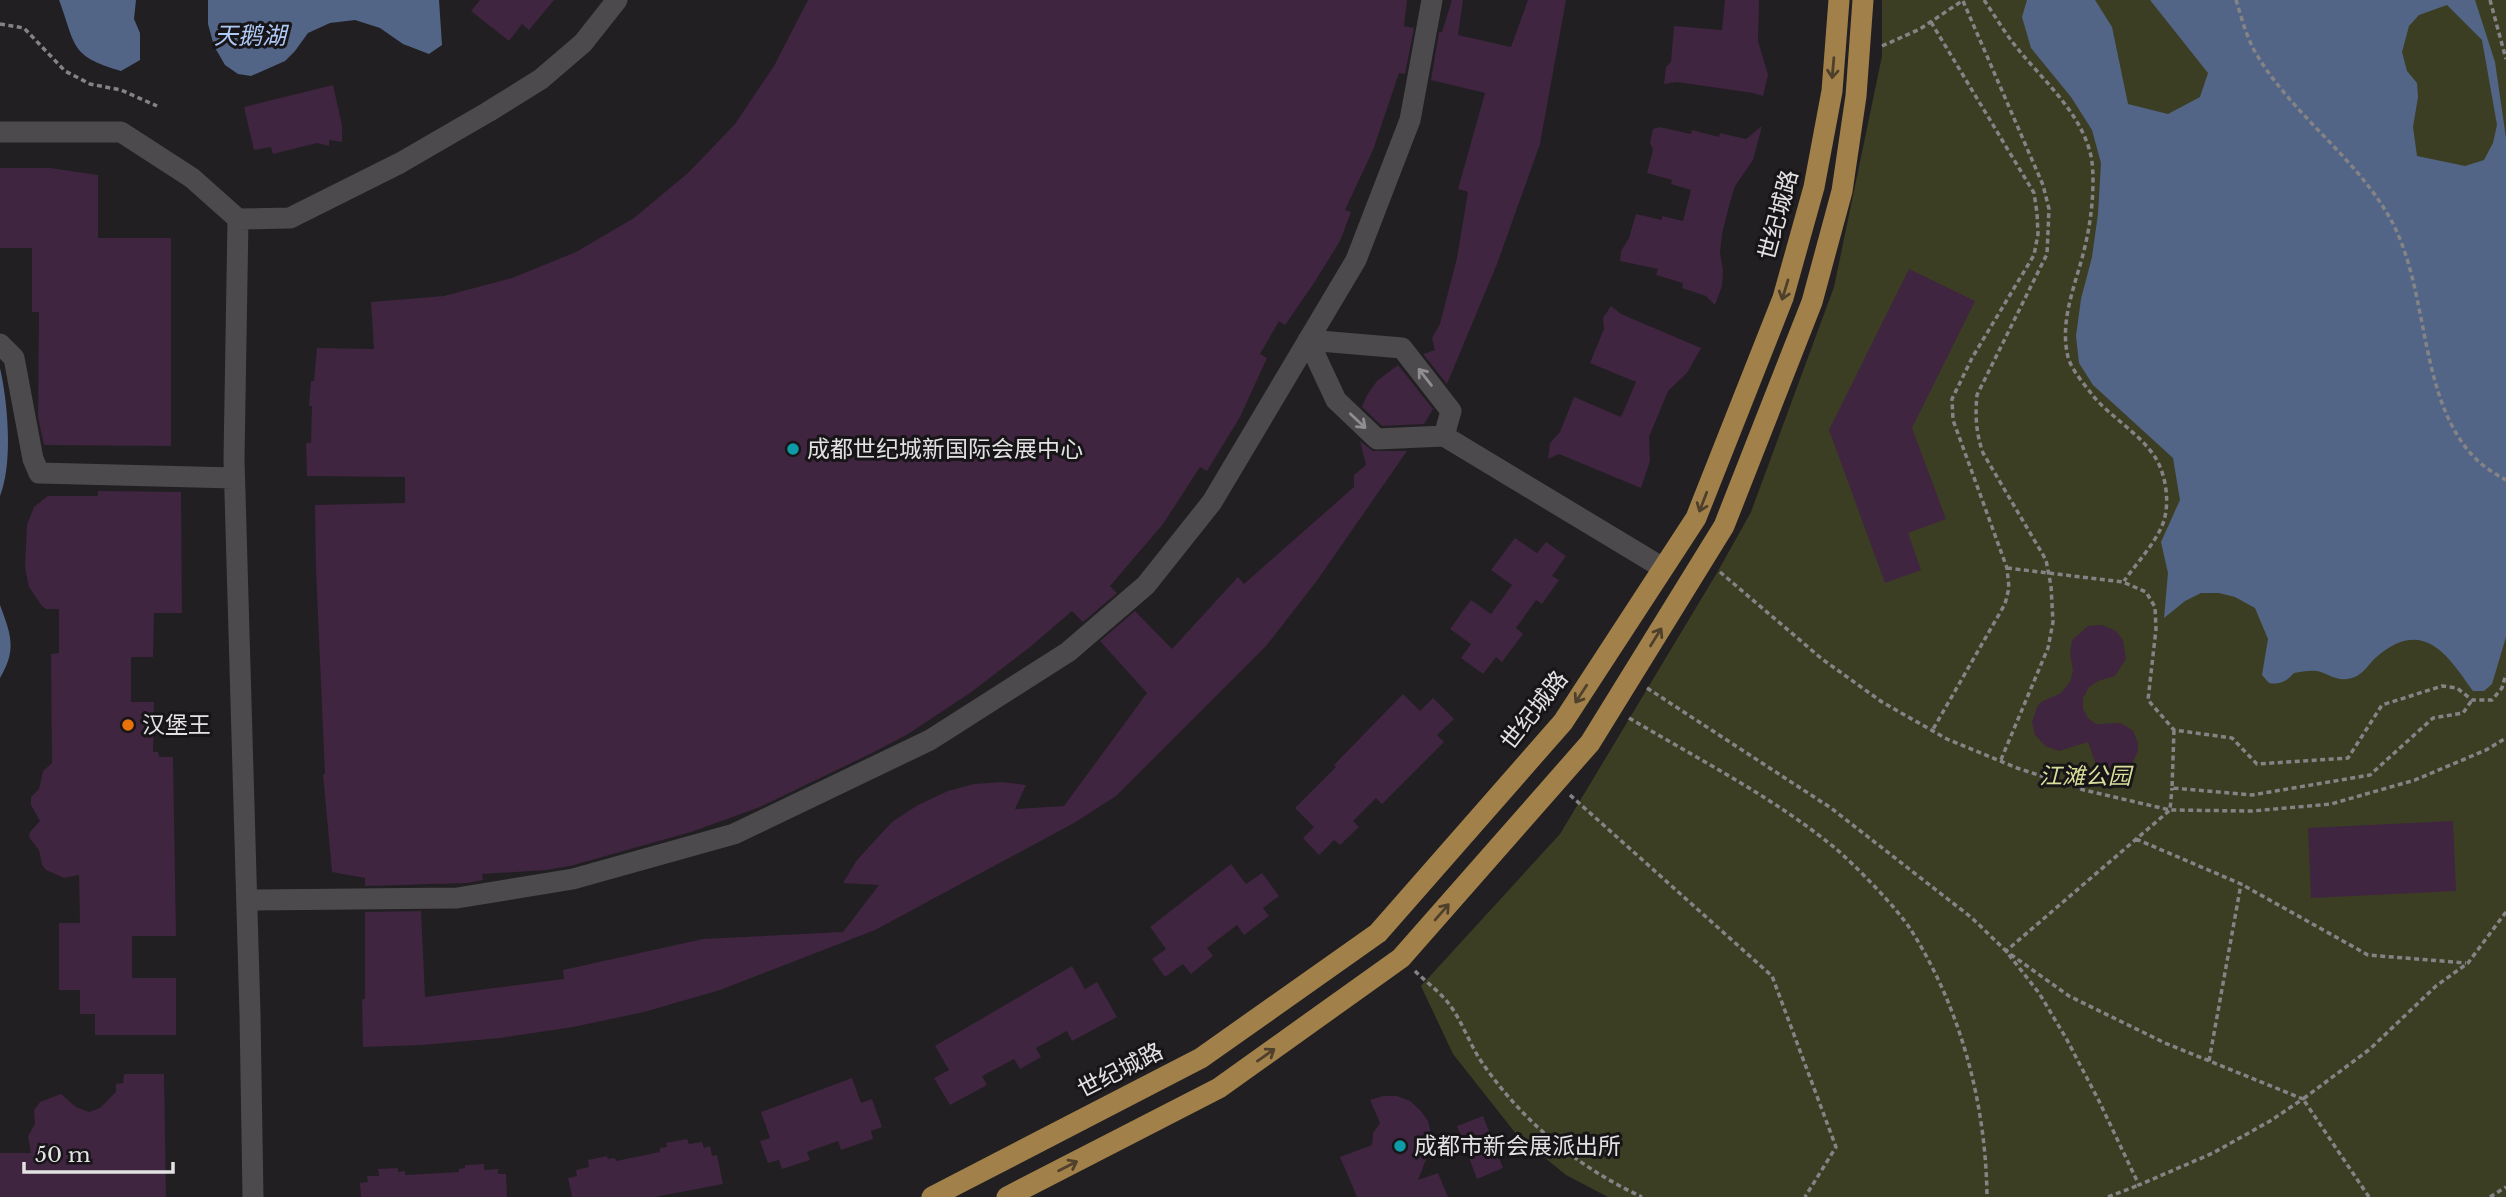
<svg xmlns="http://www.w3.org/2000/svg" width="2506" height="1197" font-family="'Libre Baskerville','Noto Sans SC',serif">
<rect width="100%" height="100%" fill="#211f21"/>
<path fill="#3c3e23" d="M1882,0H2506V1197H1608L1566,1175L1517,1135L1453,1054L1421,986L1560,834L1718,571L1751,512L1834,287L1882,56Z"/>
<path fill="#526587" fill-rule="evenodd" d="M59,0H136L134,19L140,33V60L121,71C69,56 76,45 59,0Z
M208,0H439L442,45L429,54L403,44L380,28L355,20L330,23L308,33L295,51L285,61L251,76L238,74L225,65L214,46L208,24Z
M2027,0H2095L2112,27L2128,104L2168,114L2200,97L2208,73L2150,0H2475L2495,62L2506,138V637L2492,684L2484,691H2473C2449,657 2425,618 2380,654C2367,664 2364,677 2347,679C2335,681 2326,672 2316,671C2309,670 2301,672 2294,673C2287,681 2280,685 2269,683L2262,675L2268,639L2255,608L2235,597L2219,593H2201L2185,601L2164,618L2168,573L2161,542L2180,500L2173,458L2093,385L2079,363L2076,336L2081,299L2092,257L2098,214L2101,163L2092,130L2071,97L2031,48L2022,17ZM2447,5L2482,40L2497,125L2493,143L2484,160L2465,166L2417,156L2413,127L2418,97L2417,83L2407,71L2402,52L2409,26L2419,15Z
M0,368C8,403 13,463 0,496Z
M0,605C11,635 17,649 0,678Z"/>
<path fill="#3f253f" d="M480,0H554L529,30L522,24L509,41L471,11Z
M808,0H1407L1404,26L1414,28L1405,74L1399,73L1373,150L1345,210L1351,212L1340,241L1314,283L1285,325L1279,321L1260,354L1267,358L1240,417L1207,471L1200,467L1163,524L1110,586L1117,593L1083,622L1072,611L1030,647L970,693L908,734L872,753L760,807L691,832L570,866L546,870L482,874L483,880L468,883L365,886V878L332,872L323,774H325L316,570L315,505L405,503V477L307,476L306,443H311L312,406H309L311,381H314L317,348L374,349L371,302L444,296L512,278L576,252L634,218L688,173L735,124L774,66Z
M1452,0H1463L1458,35L1511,47L1528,0H1566L1540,144L1497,264L1447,384L1423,354L1435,350L1432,338L1440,324L1457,258L1468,192L1458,189L1485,93L1431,80L1439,32H1442Z
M1725,0H1759L1758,41L1768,75L1763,96L1753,93L1677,82L1664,84L1666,67L1671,62L1674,26L1722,30Z
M333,85L342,125V142L329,140V146L317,143L273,154L271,147L254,150L244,107Z
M1762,126L1753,160L1735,186L1730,202L1722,234L1720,253L1723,270L1722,286L1715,305L1706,296L1682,288L1683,283L1656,275L1658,269L1620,261L1621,251L1629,238L1636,214L1662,220V216L1683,221L1691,190L1671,184L1672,180L1647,173L1653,150L1650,143L1653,129L1659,127L1691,134L1692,130L1719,137L1720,133L1746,139Z
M0,168H50L98,175V238H171V446L44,445L38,417L39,312H32V248H0Z
M1909,269L1975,301L1912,428L1946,519L1908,533L1921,570L1885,583L1829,430Z
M1611,306L1621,314L1701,348L1687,373L1668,391L1649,437L1650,461L1641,488L1559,454L1548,459L1550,443L1560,432L1574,397L1621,417L1636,382L1590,363L1604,329L1603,318Z
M1398,365L1433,409L1424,424L1382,426L1362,407L1367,395L1377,381Z
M1360,441L1373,451H1407L1316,582L1266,646L1116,796L1074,823L875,930L720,990L644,1012L573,1027L500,1038L422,1045L363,1047L362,999H365V912L421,911L425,997L564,979L563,970L703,939L843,932L879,885L843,883L857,860L892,822L918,805L948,791L974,784L1002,782L1026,785L1015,809L1064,806L1147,693L1100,641L1135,611L1172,649L1238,577L1244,584L1354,487V475L1366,465Z
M98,491L181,492L182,613H154L153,657H131V702H154L153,752H158L159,757H173L176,936H132V978H176V1035H95V1014H80V990H59V923H80L79,875L64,878L46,870L42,865L39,850L29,837L30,832L40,821L31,805V797L39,789L43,771L52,763L51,654L59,653V609H46L42,606L29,587L25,567L27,525L34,507L48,496H98Z
M1515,538L1537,553L1546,542L1566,556L1552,576L1559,580L1542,604L1536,600L1516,628L1523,634L1502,662L1496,657L1483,674L1461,658L1471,644L1450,629L1471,600L1491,614L1512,585L1491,570Z
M2102,625L2116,631L2123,640L2126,659L2115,676L2098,681L2089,687L2083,698V709L2088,718L2096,724L2120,723L2126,726L2133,731L2138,743V751L2132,764L2126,768L2112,771L2095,762L2088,742L2059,751L2045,746L2035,735L2032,722L2037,707L2041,702L2061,693L2070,682L2073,670L2070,654L2072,640L2088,626Z
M1403,694L1420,711L1433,698L1454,719L1437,735L1444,742L1382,804L1376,798L1353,821L1359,827L1340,845L1334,840L1319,855L1303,838L1314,827L1295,808L1336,767L1334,765Z
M2453,821L2456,891L2311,898L2308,828Z
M1231,864L1246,884L1262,873L1279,896L1263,908L1269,916L1244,935L1237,925L1207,948L1213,956L1191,974L1183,964L1165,977L1152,959L1166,949L1150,927Z
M1072,966L1085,989L1097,982L1117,1017L1072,1041L1067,1031L1036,1048L1041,1057L1020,1069L1014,1059L982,1076L987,1085L950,1105L934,1078L949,1070L935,1046Z
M124,1074H164L166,1197H0V1153H31L28,1136L35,1124L34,1110L40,1102L61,1094L76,1107L89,1112L100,1108L116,1092V1084L123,1083Z
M852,1078L861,1103L872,1099L882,1127L871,1131L873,1139L841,1150L838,1141L807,1152L810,1160L782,1169L779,1160L768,1163L760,1141L770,1138L761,1112Z
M1383,1096H1397L1410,1101L1420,1110L1428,1121L1431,1134V1147L1418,1180L1438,1173L1448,1197H1357L1340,1157L1372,1145L1373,1133L1380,1123L1370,1100Z
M1483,1116L1503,1168L1477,1179L1457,1126Z
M687,1139L689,1144L702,1142L704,1148L710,1146L712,1156L717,1155L723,1184L655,1197H572L568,1178L577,1176L576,1170L589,1167L588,1160L607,1156L608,1159L615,1158L616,1161L660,1152V1148L667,1147L666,1143Z
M484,1164V1170L498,1169V1174H506L507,1197H361L360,1183L368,1182L367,1176H379L378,1169L398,1168V1172L405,1171V1175L459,1172V1169L465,1168V1165Z"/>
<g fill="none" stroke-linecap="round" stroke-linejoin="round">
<path stroke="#858385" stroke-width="3.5" stroke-dasharray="5 3.5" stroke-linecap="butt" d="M1984,0C1995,16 2005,33 2017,48C2043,80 2079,111 2090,152C2096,173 2092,215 2087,237C2080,276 2058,316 2068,357C2072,371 2085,385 2094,397C2112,418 2139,433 2155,457C2167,476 2171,508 2161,528C2152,547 2136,564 2124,581
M2236,0C2241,16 2246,35 2254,50C2291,115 2355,155 2391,220C2431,293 2417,404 2479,462C2487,469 2497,475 2506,480
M2490,0L2506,59
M1963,1L2043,185L2049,209L2047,254L1977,395C1975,416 1976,433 1983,453L2046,560L2051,586L2053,622L2048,648L2000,762
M1931,22L2034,193L2037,213L2038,234L2034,255L1972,358L1952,399L1953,420L2007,568L2009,588L2005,604L1932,731
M0,24L24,28L65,71L90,84L121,90L157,106
M1882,46L1920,29L1962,1
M2007,568L2123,582L2146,592L2155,607L2156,629L2148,700L2174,730L2232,738L2257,764L2348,758L2382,705L2442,686L2457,688L2472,700H2492L2502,688L2506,674
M1720,572L1822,659L1882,702L1947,739L2017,768L2084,790L2170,810L2252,811L2331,804L2415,780L2486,750L2506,738
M1647,688L1831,808L1972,918L2006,951L2039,993L2066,1038L2099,1101L2139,1185L2213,1153L2270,1121L2303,1099L2165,1043L2069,996L2006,951L2170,810L2172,788
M1629,718C1698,759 1773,797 1835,848C1856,866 1897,908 1911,930C1961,1009 1986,1104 1987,1197
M2174,730L2172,788L2252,795L2370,775L2433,718L2463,713L2472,700
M1570,795L1772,976L1836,1147L1805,1197
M2136,839L2241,884L2368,955L2466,963
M1415,971C1426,982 1440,992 1449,1004C1462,1021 1469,1043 1481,1061C1521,1120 1577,1167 1642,1197
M2209,1061L2241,884
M2108,1197L2139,1185
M2369,1197L2303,1099L2370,1049L2436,986L2468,963L2506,912
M2490,1197L2506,1187"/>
<path stroke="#4c4a4c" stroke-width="21" d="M0,132H121L192,178L238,219
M0,344L14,358L33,459L39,473L234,478
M1444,436L1451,411L1402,348L1308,340L1336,400L1377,439L1444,436L1663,568
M247,900L457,898L573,879L734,834L930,740L1068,652L1146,585L1212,502L1356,260L1410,120L1432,0
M253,1197L250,1014L234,459L238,219L290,218L400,163L488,112L541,79L583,43L617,0"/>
<path stroke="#a2804a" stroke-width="21" d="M932,1197L1201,1058L1378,933L1563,722L1696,518L1783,298L1814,187L1832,91L1839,0
M1007,1197L1219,1088L1401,958L1590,743L1724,526L1812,302L1842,191L1856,96L1863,0"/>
</g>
<defs><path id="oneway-shaft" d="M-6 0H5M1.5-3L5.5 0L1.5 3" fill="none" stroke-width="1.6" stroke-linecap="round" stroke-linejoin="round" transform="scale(1.75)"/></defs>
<g stroke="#4f402b">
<use href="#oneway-shaft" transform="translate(1833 68) rotate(95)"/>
<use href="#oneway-shaft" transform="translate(1785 290) rotate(107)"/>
<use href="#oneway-shaft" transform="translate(1703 502) rotate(111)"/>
<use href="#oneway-shaft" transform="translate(1656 637) rotate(-58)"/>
<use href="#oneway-shaft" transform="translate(1581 694) rotate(123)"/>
<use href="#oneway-shaft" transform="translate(1442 912) rotate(-49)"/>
<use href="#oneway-shaft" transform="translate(1266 1055) rotate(-35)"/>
<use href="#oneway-shaft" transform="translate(1068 1166) rotate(-27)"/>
</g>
<g stroke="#908e90">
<use href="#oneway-shaft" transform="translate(1425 377) rotate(-128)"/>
<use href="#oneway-shaft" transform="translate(1358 421) rotate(43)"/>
</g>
<g fill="#0f9aa8" stroke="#171517" stroke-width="2.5">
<circle cx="793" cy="449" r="7"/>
<circle cx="1400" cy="1146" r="7"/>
</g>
<circle fill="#e8710a" stroke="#171517" stroke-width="2.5" cx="128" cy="725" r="7"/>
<g text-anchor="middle" stroke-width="6" stroke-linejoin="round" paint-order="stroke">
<g font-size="23" fill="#e3e2e3" stroke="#171517">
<text transform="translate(1778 215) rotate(-75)" y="8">世纪城路</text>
<text transform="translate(1534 710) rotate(-52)" y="8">世纪城路</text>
<text transform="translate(1120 1070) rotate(-27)" y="8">世纪城路</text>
</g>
<g font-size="23" fill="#e3e2e3" stroke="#171517" text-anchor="start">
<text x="807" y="457">成都世纪城新国际会展中心</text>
<text x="142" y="733">汉堡王</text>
<text x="1414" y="1154">成都市新会展派出所</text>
</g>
<g font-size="23" font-style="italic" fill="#d8dd99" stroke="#171517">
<text x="2085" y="784">江滩公园</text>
</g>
<g font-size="24" font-style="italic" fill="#aec9f6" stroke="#171517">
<text x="250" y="44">天鹅湖</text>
</g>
</g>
<path d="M24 1162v10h149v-10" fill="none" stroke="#e3e2e3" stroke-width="3.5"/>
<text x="35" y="1162" font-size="21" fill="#e3e2e3" stroke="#171517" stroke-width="5" paint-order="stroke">50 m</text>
</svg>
